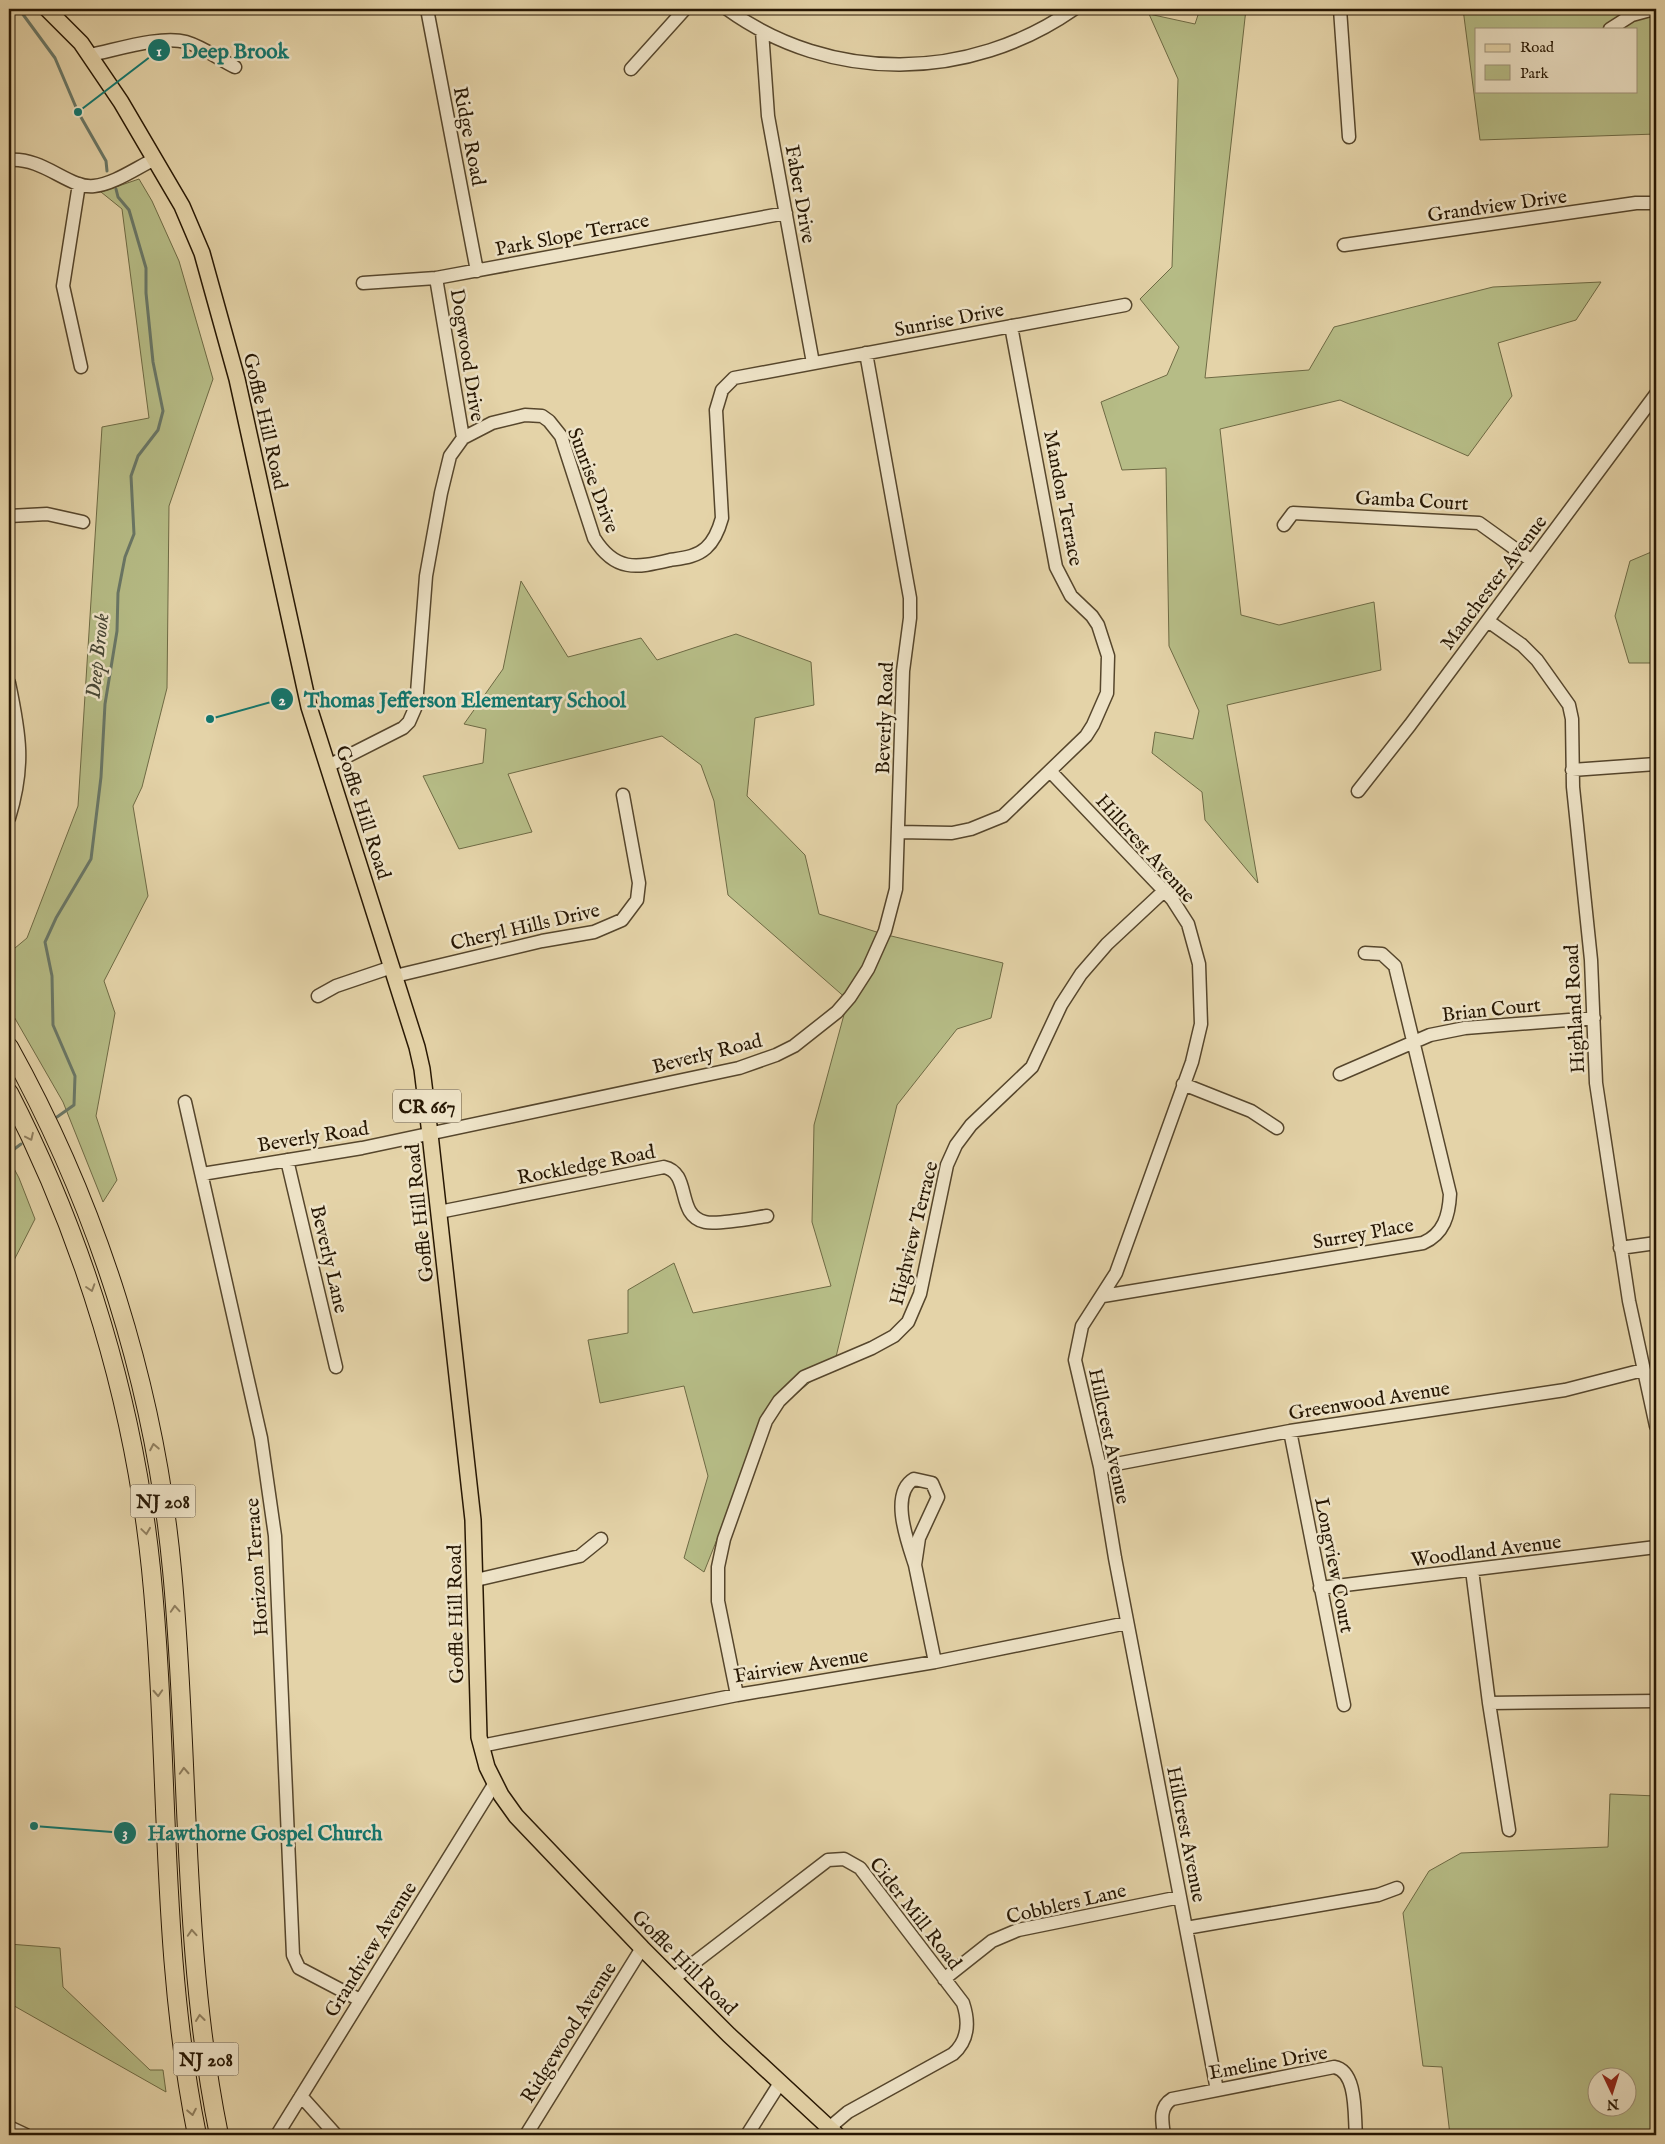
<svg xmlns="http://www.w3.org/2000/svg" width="1665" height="2144" font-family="'IM FELL English',serif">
<rect width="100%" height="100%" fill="#e4d3a8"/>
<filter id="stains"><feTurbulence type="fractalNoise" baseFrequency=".004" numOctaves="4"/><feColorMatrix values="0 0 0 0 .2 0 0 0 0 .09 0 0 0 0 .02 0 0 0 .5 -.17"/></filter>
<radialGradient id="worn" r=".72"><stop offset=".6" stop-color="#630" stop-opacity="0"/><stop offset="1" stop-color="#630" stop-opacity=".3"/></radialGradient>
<path fill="#b6bc86" stroke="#6e6a44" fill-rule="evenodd" d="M1200,9H1246L1205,378L1309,370L1334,327L1493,287L1601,282L1576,320L1498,343L1512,396L1468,456L1340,400L1220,429L1241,615L1279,625L1374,602L1381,670L1227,705L1258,883L1205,820L1202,792L1152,753L1155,732L1193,739L1199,711L1169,646L1166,468L1122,470L1101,402L1167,375L1179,347L1140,299L1172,267L1178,79L1149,14L1195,24Z
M1463,9H1656V134L1480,140ZM1476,29H1636V91H1476Z
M139,179L152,201L179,261L213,379L169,506L167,688L142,787L133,806L148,896L104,981L115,1013L96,1116L117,1180L103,1202L63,1102L9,1008V953L27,938L78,806L102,427L149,418L122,209L101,192Z
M1656,550V663H1629L1615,616L1630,561Z
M521,581L568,657L641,638L657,660L736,634L811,662L814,705L755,718L747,796L805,855L819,914L883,934L1003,963L991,1018L957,1029L897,1105L835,1361L764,1421L704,1572L684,1558L708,1476L684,1386L600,1403L588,1340L628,1333V1290L674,1263L693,1313L831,1286L812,1222L814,1125L848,1000L728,895L714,801L701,765L662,736L508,774L532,832L459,849L423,776L483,763L486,729L464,724L503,669Z
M9,1159L19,1178L35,1219L9,1270Z
M1610,1794L1656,1796V2135H1450L1442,2067L1423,2066L1403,1913L1429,1871L1461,1853L1608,1847ZM1628,2076V2106H1598V2076Z
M9,1944L60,1948L63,1987L150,2070H163L166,2092L9,2003Z"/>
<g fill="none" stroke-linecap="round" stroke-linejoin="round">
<path stroke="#697767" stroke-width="3" d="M19,9L55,58L78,112L106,161L107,171
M57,1117L74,1105L75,1076L53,1025L52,976L45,942L56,918L91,859L101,777L105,704L117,631L118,593L125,557L134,534L131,476L138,456L158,430L163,411L153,362L146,293V268L129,210L118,197L116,189
M9,1153L21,1144"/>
<defs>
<path id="minor" d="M427,9L477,271
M727,9C831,84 969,82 1074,9
M1340,9L1349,137
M1610,29L1632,15L1654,9
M762,31L768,116L813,363
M90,55C116,50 161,35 186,42C203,47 219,59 235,67
M631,69L685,9
M9,160C44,157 69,189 94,186C114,184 136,168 155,159
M79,184L63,286L81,367
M1344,245L1636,203H1656
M436,278L463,438
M363,283L436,278L786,213
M9,516L47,514L83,522
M1284,525L1293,513L1479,523L1532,561
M1488,621L1522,645L1537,660L1569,705L1572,719L1573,787L1591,960L1596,1083L1629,1301L1656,1426
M9,683C20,735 25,766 9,818
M328,766L403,728L409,722L416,706L426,576L441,493L450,456L463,438L492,423L525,415L542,416L549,421L561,436L594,538C615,572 636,568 670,560C683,558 696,557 706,548C715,540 719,529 722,518L716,410L722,390L734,378L1125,305
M1572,770L1656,764
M1050,771L1172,899L1188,924L1199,964L1201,1024L1192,1062L1116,1273L1082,1326L1075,1360L1100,1467L1115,1558L1217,2090
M1358,791L1410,725L1656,394
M899,832L952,833L971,829L1003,816L1086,736L1093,725L1107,693L1108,656L1098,625L1092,616L1071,596L1056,567L1011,326
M395,976L542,941L594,932L622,920L637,900L639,883L623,795
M318,996L336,986L392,967
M1340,1074L1430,1035L1465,1028L1594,1018
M1183,1084L1251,1111L1277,1128
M185,1102L261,1438L275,1536L293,1955L299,1968L360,2000
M287,1160L336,1367
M202,1174L362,1148L739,1068L776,1055L794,1046L837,1012L850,997L868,969L885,931L896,889L903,671L910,618V598L866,353
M439,1212L664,1167C692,1173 675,1215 705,1222C718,1225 753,1218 767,1216
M1620,1248L1656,1243
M1103,1296L1423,1243C1444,1234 1449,1215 1450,1194L1395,966L1382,954L1365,953
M1290,1431L1344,1705
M1100,1467L1290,1431L1565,1390L1643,1370
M915,1565C908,1543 889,1494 914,1479L932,1483L938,1497L919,1538L915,1565L935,1662
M1472,1570L1489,1703L1509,1830
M476,1580L580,1556L601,1539
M1320,1588L1656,1547
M737,1695L718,1601V1567L724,1539L766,1421L779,1401L804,1377L872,1348L894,1336L908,1322L920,1294L947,1165L956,1145L971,1125L1032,1067L1061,1005L1081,974L1107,944L1165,890
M1489,1703L1656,1701
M481,1746L737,1695L935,1662L1127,1623
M1186,1928L1378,1895L1397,1888
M673,1979L828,1860L844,1859L860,1868L963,2003C969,2021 969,2040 953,2054L848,2112L829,2128
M944,1979L992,1941L1018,1930L1180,1897
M301,2096L336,2135
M9,2127L26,2135
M277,2135L495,1783
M526,2135L642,1948
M747,2135L780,2083
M1164,2135C1162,2121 1159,2107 1172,2099L1334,2067C1358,2071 1354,2117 1356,2135"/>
<path id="major" d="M47,9L81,43L121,102L182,206L202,253L237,379L309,707L417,1047L422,1069L430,1134L473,1520L479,1737L487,1767L501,1795L516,1816L642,1948L729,2035L837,2135"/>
<path id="highway" d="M9,1047C98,1207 155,1387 172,1570C190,1758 181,1949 219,2135
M9,1093C85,1241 134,1403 151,1569C170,1758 159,1948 197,2135"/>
</defs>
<use href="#minor" stroke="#56462c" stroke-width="15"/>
<use href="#major" stroke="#271703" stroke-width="18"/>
<use href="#highway" stroke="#271703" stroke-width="20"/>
<use href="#minor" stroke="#ede2c6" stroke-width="12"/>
<use href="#major" stroke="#e4d3a8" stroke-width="15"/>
<use href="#highway" stroke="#e4d3a8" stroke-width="18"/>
</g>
<defs><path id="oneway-chevron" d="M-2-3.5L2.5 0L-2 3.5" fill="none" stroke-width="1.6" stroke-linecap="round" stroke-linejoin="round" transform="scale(1.25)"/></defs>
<g stroke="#8f7e5e">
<use href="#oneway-chevron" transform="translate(30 1137) rotate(65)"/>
<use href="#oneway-chevron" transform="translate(91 1288) rotate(72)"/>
<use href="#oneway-chevron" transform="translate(154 1447) rotate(-101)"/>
<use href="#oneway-chevron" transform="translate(146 1531) rotate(82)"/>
<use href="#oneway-chevron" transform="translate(175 1609) rotate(-94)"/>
<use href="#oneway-chevron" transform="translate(158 1693) rotate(87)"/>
<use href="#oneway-chevron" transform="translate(184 1771) rotate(-93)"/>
<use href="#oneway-chevron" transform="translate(192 1933) rotate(-94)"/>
<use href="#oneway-chevron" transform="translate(200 2018) rotate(-97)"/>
<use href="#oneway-chevron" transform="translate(192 2112) rotate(79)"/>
</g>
<g text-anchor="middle" stroke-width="5" stroke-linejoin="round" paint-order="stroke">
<g fill="#ede2c6" stroke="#62543e" stroke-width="1">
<rect x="393" y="1089.5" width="68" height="33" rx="4"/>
<rect x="130.5" y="1484.5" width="65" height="33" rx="4"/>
<rect x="173.5" y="2042.5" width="65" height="33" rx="4"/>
</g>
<g font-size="19" font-weight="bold" fill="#271703">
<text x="427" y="1113">CR 667</text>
<text x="163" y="1508">NJ 208</text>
<text x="206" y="2066">NJ 208</text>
</g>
<g font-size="20" fill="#271703" stroke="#ede2c6">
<text transform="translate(470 136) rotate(79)" y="7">Ridge Road</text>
<text transform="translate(801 194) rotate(80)" y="7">Faber Drive</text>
<text transform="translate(1497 205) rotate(-8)" y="7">Grandview Drive</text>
<text transform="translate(572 234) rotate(-11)" y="7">Park Slope Terrace</text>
<text transform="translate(949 319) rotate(-11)" y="7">Sunrise Drive</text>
<text transform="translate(468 355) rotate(81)" y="7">Dogwood Drive</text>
<text transform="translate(266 421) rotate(77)" y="7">Goffle Hill Road</text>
<text transform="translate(594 480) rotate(69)" y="7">Sunrise Drive</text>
<text transform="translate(1064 498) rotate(79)" y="7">Mandon Terrace</text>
<text transform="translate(1412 500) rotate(3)" y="7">Gamba Court</text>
<text transform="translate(1493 582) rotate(-53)" y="7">Manchester Avenue</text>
<text transform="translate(884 718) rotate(-88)" y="7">Beverly Road</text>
<text transform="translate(364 812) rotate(72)" y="7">Goffle Hill Road</text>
<text transform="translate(1146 848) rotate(48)" y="7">Hillcrest Avenue</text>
<text transform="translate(525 926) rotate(-13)" y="7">Cheryl Hills Drive</text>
<text transform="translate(1491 1009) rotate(-6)" y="7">Brian Court</text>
<text transform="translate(1574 1009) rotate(-93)" y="7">Highland Road</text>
<text transform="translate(707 1053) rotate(-14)" y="7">Beverly Road</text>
<text transform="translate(313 1136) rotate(-9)" y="7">Beverly Road</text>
<text transform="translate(586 1164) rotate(-11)" y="7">Rockledge Road</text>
<text transform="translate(419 1213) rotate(-96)" y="7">Goffle Hill Road</text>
<text transform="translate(913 1233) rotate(-76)" y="7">Highview Terrace</text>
<text transform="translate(1363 1233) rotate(-10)" y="7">Surrey Place</text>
<text transform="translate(330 1259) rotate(77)" y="7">Beverly Lane</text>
<text transform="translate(1369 1400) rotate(-9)" y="7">Greenwood Avenue</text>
<text transform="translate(1110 1436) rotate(78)" y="7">Hillcrest Avenue</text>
<text transform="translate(1486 1550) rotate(-7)" y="7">Woodland Avenue</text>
<text transform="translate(1335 1565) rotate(79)" y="7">Longview Court</text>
<text transform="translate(256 1567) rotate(-94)" y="7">Horizon Terrace</text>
<text transform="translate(455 1614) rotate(-91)" y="7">Goffle Hill Road</text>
<text transform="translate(801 1665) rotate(-9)" y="7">Fairview Avenue</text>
<text transform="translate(1187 1834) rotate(79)" y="7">Hillcrest Avenue</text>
<text transform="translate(1066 1903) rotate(-13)" y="7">Cobblers Lane</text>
<text transform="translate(916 1913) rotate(52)" y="7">Cider Mill Road</text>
<text transform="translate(370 1949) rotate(-58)" y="7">Grandview Avenue</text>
<text transform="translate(685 1962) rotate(45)" y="7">Goffle Hill Road</text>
<text transform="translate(568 2032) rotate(-58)" y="7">Ridgewood Avenue</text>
<text transform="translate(1268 2062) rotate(-10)" y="7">Emeline Drive</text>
</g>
<g font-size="21" font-style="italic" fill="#484735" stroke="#ede2c6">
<text transform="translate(97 656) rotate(-84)" y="7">Deep Brook</text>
</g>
</g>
<path fill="none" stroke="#0f766e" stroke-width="2" d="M78 112L159 50M210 719L282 699M34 1826L125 1833"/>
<g fill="#0f766e" stroke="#ede2c6" stroke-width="2">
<circle cx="78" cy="112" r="5"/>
<circle cx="210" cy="719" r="5"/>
<circle cx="34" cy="1826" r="5"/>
<circle cx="159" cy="50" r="12"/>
<circle cx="282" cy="699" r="12"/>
<circle cx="125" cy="1833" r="12"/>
</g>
<g font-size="15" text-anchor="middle" font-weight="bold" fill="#fff">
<text x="159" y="56">1</text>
<text x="282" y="705">2</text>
<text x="125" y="1838">3</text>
</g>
<g font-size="21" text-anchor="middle" font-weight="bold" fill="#0f766e" stroke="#ede2c6" stroke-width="5" stroke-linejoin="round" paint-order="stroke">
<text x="235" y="58">Deep Brook</text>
<text x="465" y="707">Thomas Jefferson Elementary School</text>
<text x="265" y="1840">Hawthorne Gospel Church</text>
</g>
<rect width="1665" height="2144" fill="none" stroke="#e4d3a8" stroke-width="30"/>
<rect x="10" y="10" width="1645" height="2124" fill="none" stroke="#271703" stroke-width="2.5"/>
<rect x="15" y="15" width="1635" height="2114" fill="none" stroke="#271703"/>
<rect x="1475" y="28" width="162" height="65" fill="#ede2c6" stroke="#9e9178"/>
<rect x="1485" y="44" width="25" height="8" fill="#e4d3a8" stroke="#9e9178"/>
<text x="1520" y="52" font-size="15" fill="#271703">Road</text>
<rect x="1485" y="65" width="25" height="15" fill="#b6bc86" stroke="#9e9178"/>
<text x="1520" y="78" font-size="15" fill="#271703">Park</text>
<g transform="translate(1612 2092) rotate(176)"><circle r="24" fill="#ede2c6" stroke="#9e9178"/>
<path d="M0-4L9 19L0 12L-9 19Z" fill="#8f2418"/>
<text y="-8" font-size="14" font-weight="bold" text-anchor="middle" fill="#271703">N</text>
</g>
<rect width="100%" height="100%" filter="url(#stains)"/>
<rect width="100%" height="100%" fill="url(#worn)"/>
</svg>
